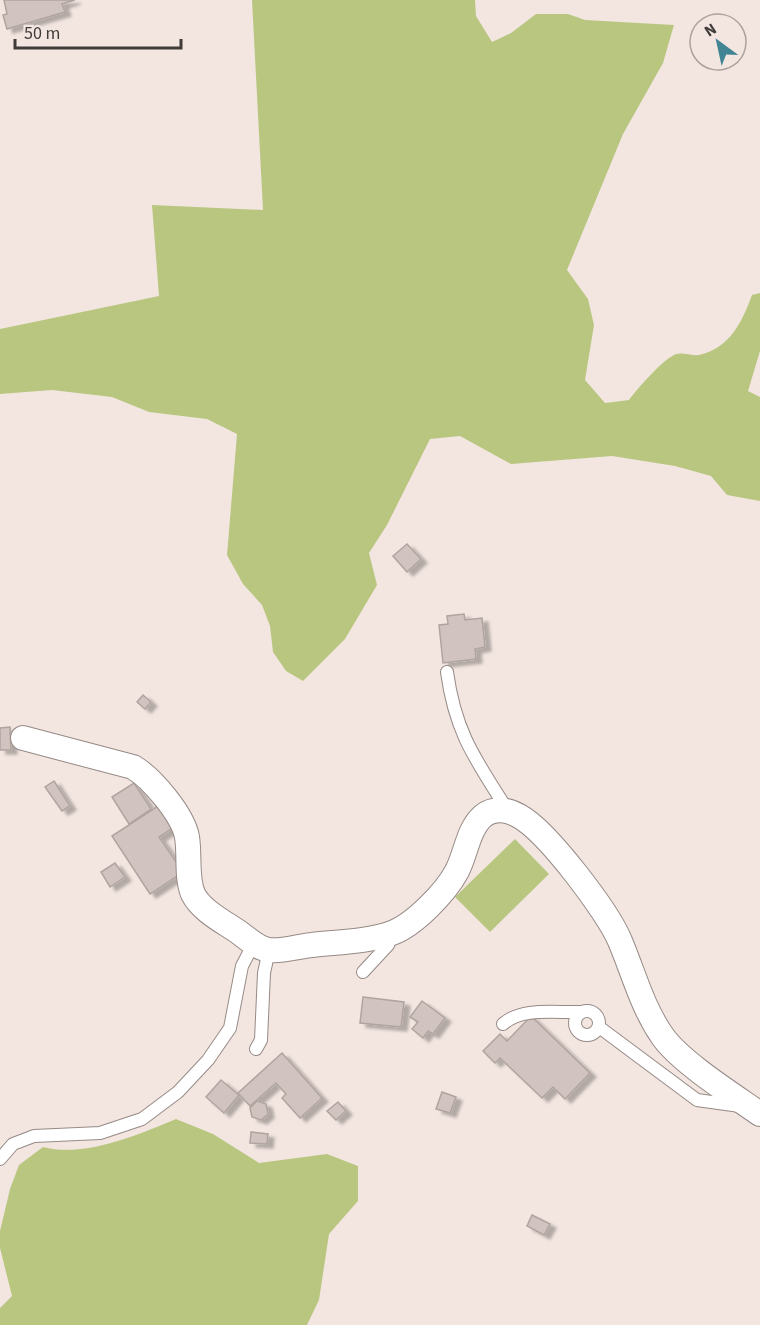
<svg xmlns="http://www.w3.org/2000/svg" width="760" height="1325" font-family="'Source Sans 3',sans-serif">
<defs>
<filter id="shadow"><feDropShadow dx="6" dy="4" stdDeviation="1.5" flood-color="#0004"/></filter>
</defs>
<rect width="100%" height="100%" fill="#f3e6e1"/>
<path fill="#b9c680" d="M252,0H475L476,16L492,42L511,33L536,14H568L585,20L674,25L663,63L623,134L567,270L588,299L594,325L585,380L605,403L629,400C638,388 663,359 676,354C683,352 692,356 699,355C730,348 742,322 752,295L760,293V351L748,391L760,397V501L727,495L711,476L675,466L612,456L511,464L460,436L430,439L387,525L369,553L377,585L345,639L303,681L286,671L273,652L270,626L262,605L243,584L227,555L237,434L207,419L149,412L112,397L52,390L0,394V329L159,296L152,205L263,210Z
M515,839L549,874L490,932L455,897Z
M176,1119L213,1134L259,1163L327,1154L358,1166V1201L329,1234L319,1300L307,1325H0V1308L12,1296L0,1248V1231L10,1189L19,1165L43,1147C84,1158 138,1135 176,1119Z"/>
<path fill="#d1c4c0" stroke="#b0a49f" stroke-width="1.5" filter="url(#shadow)" d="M4,0H75L62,4L65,12L7,29L3,15L7,14Z
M407,544L421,559L407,572L393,556Z
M464,614L465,620L482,618L485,647L475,649L476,659L443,663L439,625L448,624L447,616Z
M143,695L151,702L145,709L137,702Z
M10,727L11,750H0V728Z
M54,781L70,806L62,811L45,787Z
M134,783L151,809L129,824L112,797Z
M161,804L176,826L159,837L183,872L150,894L112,836Z
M115,863L125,877L110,887L101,872Z
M363,997L404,1002L401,1027L360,1023Z
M422,1001L445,1018L433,1034L428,1031L423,1038L412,1029L418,1022L410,1017Z
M531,1016L590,1073L565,1099L553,1087L542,1098L500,1058L495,1063L483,1051L500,1034L507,1041Z
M282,1053L322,1098L300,1118L282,1098L286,1094L276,1083L250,1106L238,1093Z
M221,1080L239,1095L224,1113L206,1097Z
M442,1092L456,1097L450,1113L436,1109Z
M257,1101L266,1104L268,1114L261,1120L252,1117L250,1108Z
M338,1102L346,1111L336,1120L327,1111Z
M251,1132L268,1134L267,1144L250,1143Z
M532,1215L550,1224L544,1235L527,1226Z"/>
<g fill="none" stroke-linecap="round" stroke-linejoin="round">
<defs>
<path id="lane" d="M447,672C455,730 473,756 503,803L504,810
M363,972L388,945L392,934
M575 1023a12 12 0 1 1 24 0a12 12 0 1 1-24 0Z
M503,1024C522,1007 555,1013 580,1012
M599,1027L697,1100L740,1106
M256,1049L261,1040L264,973L269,950
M0,1159L13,1144L34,1136L100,1133L142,1119L178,1092L208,1060L230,1028L242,966L254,943"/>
<path id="street" d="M23,738L133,767C152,778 183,815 187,837C190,855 186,877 193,894C201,910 222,921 237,931C246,937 258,949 269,950C281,952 299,946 312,945C338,942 367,942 392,933C414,925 446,892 457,871C466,854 468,829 483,816C494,807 509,810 519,816C547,831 608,912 620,941C634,974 642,1007 663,1037C682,1063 733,1095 760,1114"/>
</defs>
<use href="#lane" stroke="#968a86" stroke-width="14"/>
<use href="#street" stroke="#968a86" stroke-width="26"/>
<use href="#lane" stroke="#fff" stroke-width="12"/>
<use href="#street" stroke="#fff" stroke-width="24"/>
</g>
<g transform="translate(718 42) rotate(327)"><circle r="28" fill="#f3e6e1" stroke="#aba29e" stroke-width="1.5"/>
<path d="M0-4.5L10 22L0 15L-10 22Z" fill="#418594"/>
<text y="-9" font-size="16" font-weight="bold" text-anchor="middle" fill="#403b39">N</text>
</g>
<path d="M15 39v9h166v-9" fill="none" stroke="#403b39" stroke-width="3"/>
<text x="24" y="39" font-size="18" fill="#403b39" stroke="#f3e6e1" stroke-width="4.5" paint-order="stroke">50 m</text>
</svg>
